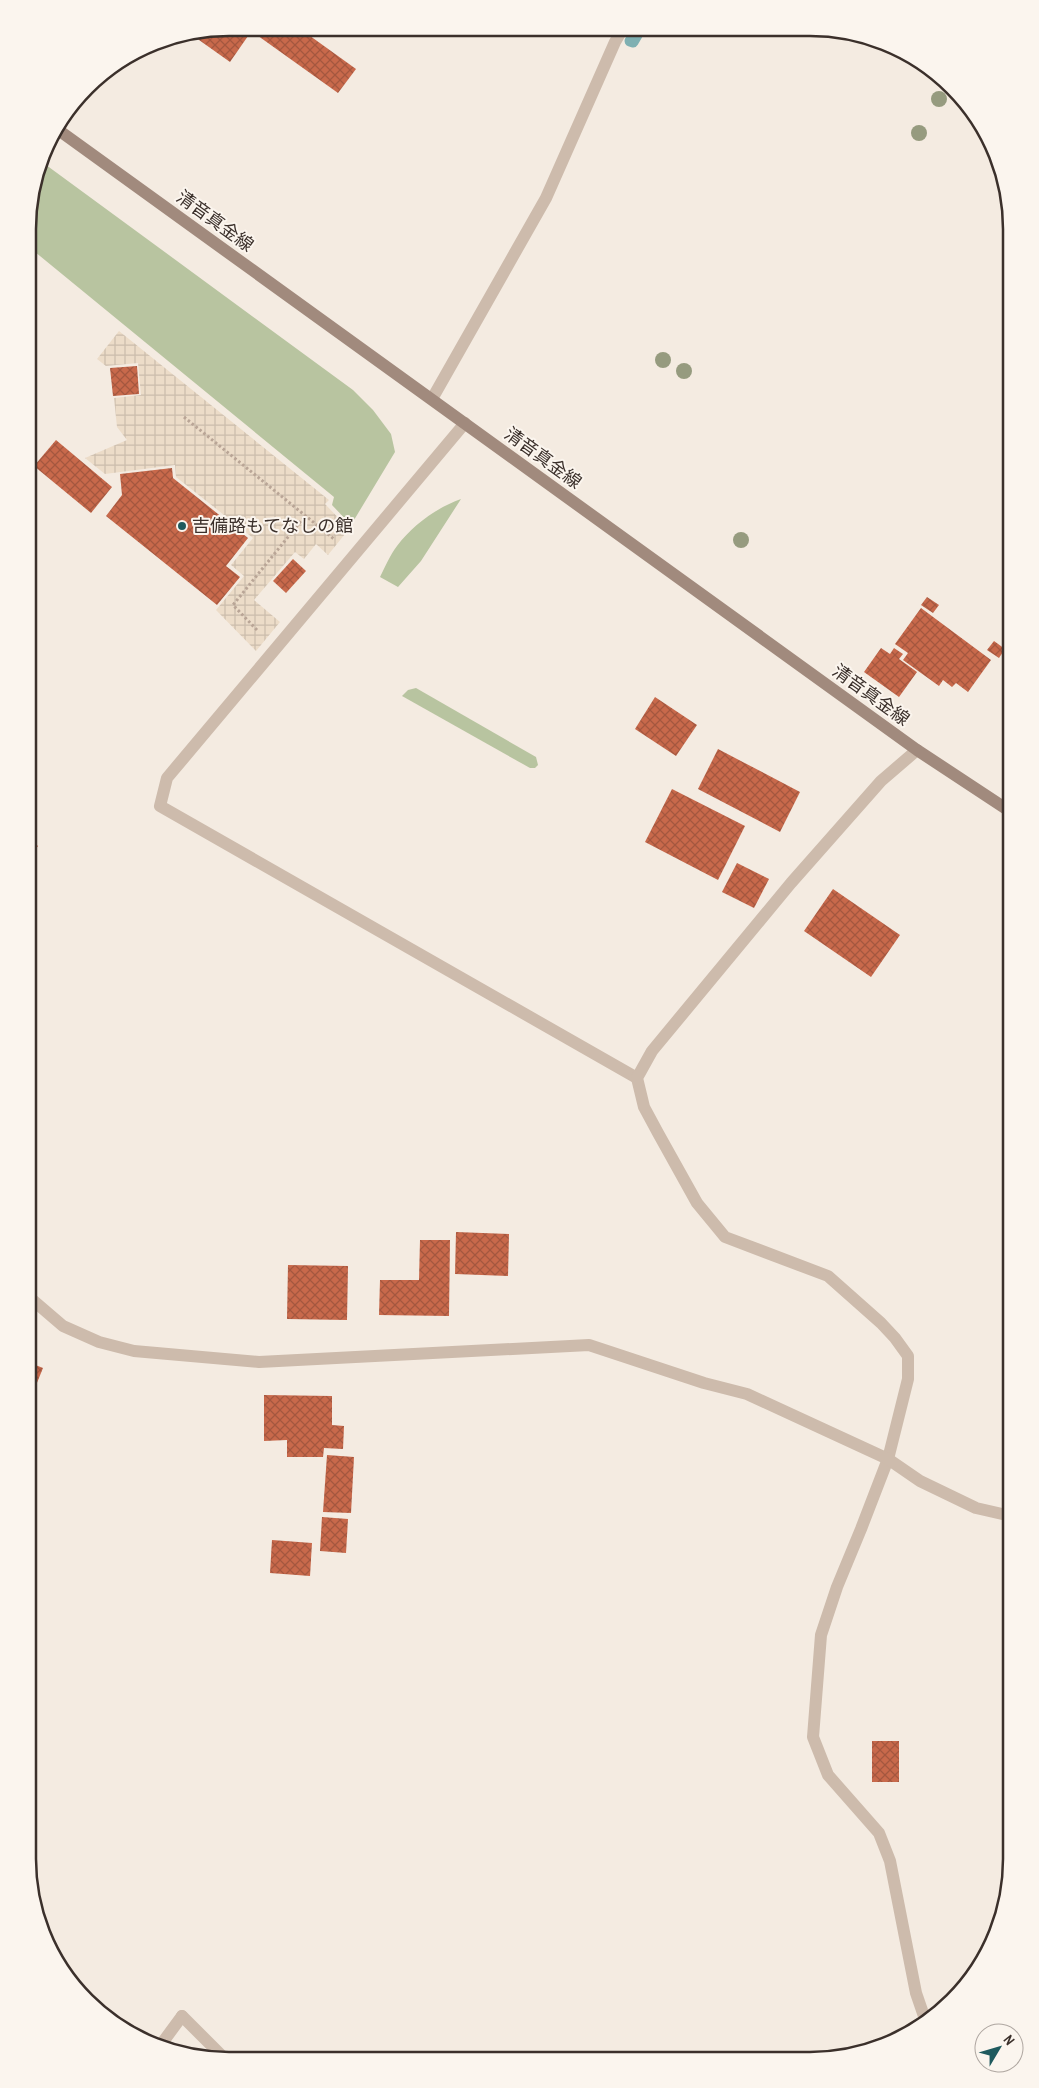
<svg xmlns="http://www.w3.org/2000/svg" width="1039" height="2088" viewBox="0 0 1039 2088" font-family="'Archivo Narrow','Noto Sans JP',sans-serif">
<defs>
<pattern id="plaza-grid" width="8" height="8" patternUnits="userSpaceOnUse" patternTransform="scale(1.25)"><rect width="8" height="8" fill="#ecdcc8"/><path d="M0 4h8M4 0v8" fill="none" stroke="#cbbdac"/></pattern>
<pattern id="building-cross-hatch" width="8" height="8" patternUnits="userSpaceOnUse" patternTransform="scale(1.25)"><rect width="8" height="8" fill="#c8694b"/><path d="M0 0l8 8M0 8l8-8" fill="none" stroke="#a4573f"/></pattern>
</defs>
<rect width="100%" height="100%" fill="#f4ebe1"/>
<g fill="#b8c4a0">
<path d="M42,162l311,228 20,20 18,24 4,18 -44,73 -19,-20 2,-8 -305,-250v-44z"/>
<path d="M461,499l-40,62 -23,26 -18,-10c5,-10 10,-22 17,-31 16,-21 39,-38 64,-47z"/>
<path d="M416,688l120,69 2,8 -3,3h-5l-128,-72 6,-6z"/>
</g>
<path fill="url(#plaza-grid)" d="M119,331l210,169 -4,4 24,25 -21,26 -12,-11 -12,15 -9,-7 -41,48 26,22 -24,29 -40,-41 28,-34 -13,-11 22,-27 -77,-61 -1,-12 -70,9 -20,-16 42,-18 -10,-13 -3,-29 27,-3 -3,-32 -32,3 -9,-7z"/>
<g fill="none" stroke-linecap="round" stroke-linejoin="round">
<path stroke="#7fb0b2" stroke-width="11" d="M630,41l3,1 7,-12"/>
</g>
<g fill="url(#building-cross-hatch)">
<path d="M230,28h6l12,8 -18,26 -38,-27z"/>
<path d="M247,28h52l57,41 -18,24z"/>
<path d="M137,366l2,28 -26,2 -3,-28z"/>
<path d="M56,440l56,47 -21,26 -57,-47z"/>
<path d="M172,468l1,10 75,60 -22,28 14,11 -23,28 -111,-89 16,-21 -2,-21z"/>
<path d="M293,559l13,12 -20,22 -13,-12z"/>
<path d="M927,597l12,8 -6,8 -12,-8z"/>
<path d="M921,608l70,52 -23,32 -12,-9 -4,4 -9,-7 -4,6 -36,-26 5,-7 -13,-9z"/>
<path d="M994,641l11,8 -6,9 -12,-8z"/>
<path d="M881,648l9,6 4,-6 9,6 -4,5 18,13 -18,25 -35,-25z"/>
<path d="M655,697l42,28 -21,31 -41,-27z"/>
<path d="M718,749l82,43 -20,40 -82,-43z"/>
<path d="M672,789l73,37 -27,54 -73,-38z"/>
<path d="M29,839l9,7 -9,12z"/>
<path d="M737,863l32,16 -15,29 -32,-16z"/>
<path d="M833,889l67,46 -29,42 -67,-46z"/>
<path d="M456,1232l53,2 -1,42 -53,-2z"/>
<path d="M420,1240h30l-1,76 -70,-1 1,-35h39z"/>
<path d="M288,1265l60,1 -1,54 -60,-1z"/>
<path d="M28,1362l15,6 -15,37z"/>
<path d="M264,1395l68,1v29l12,1 -1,23 -19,-1 -1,9h-36v-17l-23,1z"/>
<path d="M327,1455l27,2 -3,56 -28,-1z"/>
<path d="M322,1517l26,2 -2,34 -26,-2z"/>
<path d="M272,1540l40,3 -2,33 -40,-3z"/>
<rect x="872" y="1741" width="27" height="41"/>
</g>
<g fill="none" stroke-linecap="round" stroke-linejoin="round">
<g stroke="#b9a596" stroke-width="3" stroke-dasharray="2.5 2.5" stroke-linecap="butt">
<path d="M184,417l150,122"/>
<path d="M257,630l-24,-25 72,-89"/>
</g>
<path stroke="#cdbbac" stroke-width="12" d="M160,2046l22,-30"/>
<g stroke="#cdbbac" stroke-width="12">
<path d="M432,399l114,-201 69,-156 7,-12"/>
<path d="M465,423l-298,355 -7,28 477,272"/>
<path d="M917,750l-36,31 -90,102 -139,168 -15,27 7,29 14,26 39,70 28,34 103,39 53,47 14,15 13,18v23l-20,80 -27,70 -24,58 -16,48 -8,102 15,38 51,58 11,28 26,132 10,29"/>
<path d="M28,1296l35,30 36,16 35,9 125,11 330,-17 115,38 43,11 141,65 32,22 56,27 35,8"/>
<path d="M182,2016l43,43"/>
</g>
<path stroke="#a18a7d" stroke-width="12" d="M57,129l860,621 94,62"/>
</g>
<g fill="#969b7f">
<circle cx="939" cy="99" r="8"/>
<circle cx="919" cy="133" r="8"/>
<circle cx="663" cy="360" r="8"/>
<circle cx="684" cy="371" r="8"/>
<circle cx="741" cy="540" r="8"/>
</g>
<circle fill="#1f5a5e" stroke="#fbf5ee" stroke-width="2" cx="182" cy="526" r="5"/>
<g text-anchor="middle" stroke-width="4" stroke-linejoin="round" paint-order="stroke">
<g font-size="18" fill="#3b302b" stroke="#fbf5ee">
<text transform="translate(215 221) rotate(36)" y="6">清音真金線</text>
<text transform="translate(543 458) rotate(36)" y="6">清音真金線</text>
<text transform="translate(871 695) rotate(36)" y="6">清音真金線</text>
</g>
<g font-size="18" fill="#3b302b" stroke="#fbf5ee" text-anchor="start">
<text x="192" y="532">吉備路もてなしの館</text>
</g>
</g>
<path d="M0 0H1039V2088H0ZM229 36H810A193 193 0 0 1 1003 229V1859A193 193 0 0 1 810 2052H229A193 193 0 0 1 36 1859V229A193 193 0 0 1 229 36Z" fill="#fbf5ee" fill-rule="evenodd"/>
<path fill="none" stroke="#3b302b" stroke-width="2.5" d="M229 36H810A193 193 0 0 1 1003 229V1859A193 193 0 0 1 810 2052H229A193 193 0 0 1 36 1859V229A193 193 0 0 1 229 36Z"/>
<g transform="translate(999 2048) rotate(52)"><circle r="24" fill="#fbf5ee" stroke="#aea6a0"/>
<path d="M0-4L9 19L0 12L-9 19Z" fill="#1f5a5e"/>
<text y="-8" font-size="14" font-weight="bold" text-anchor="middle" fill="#3b302b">N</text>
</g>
</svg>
